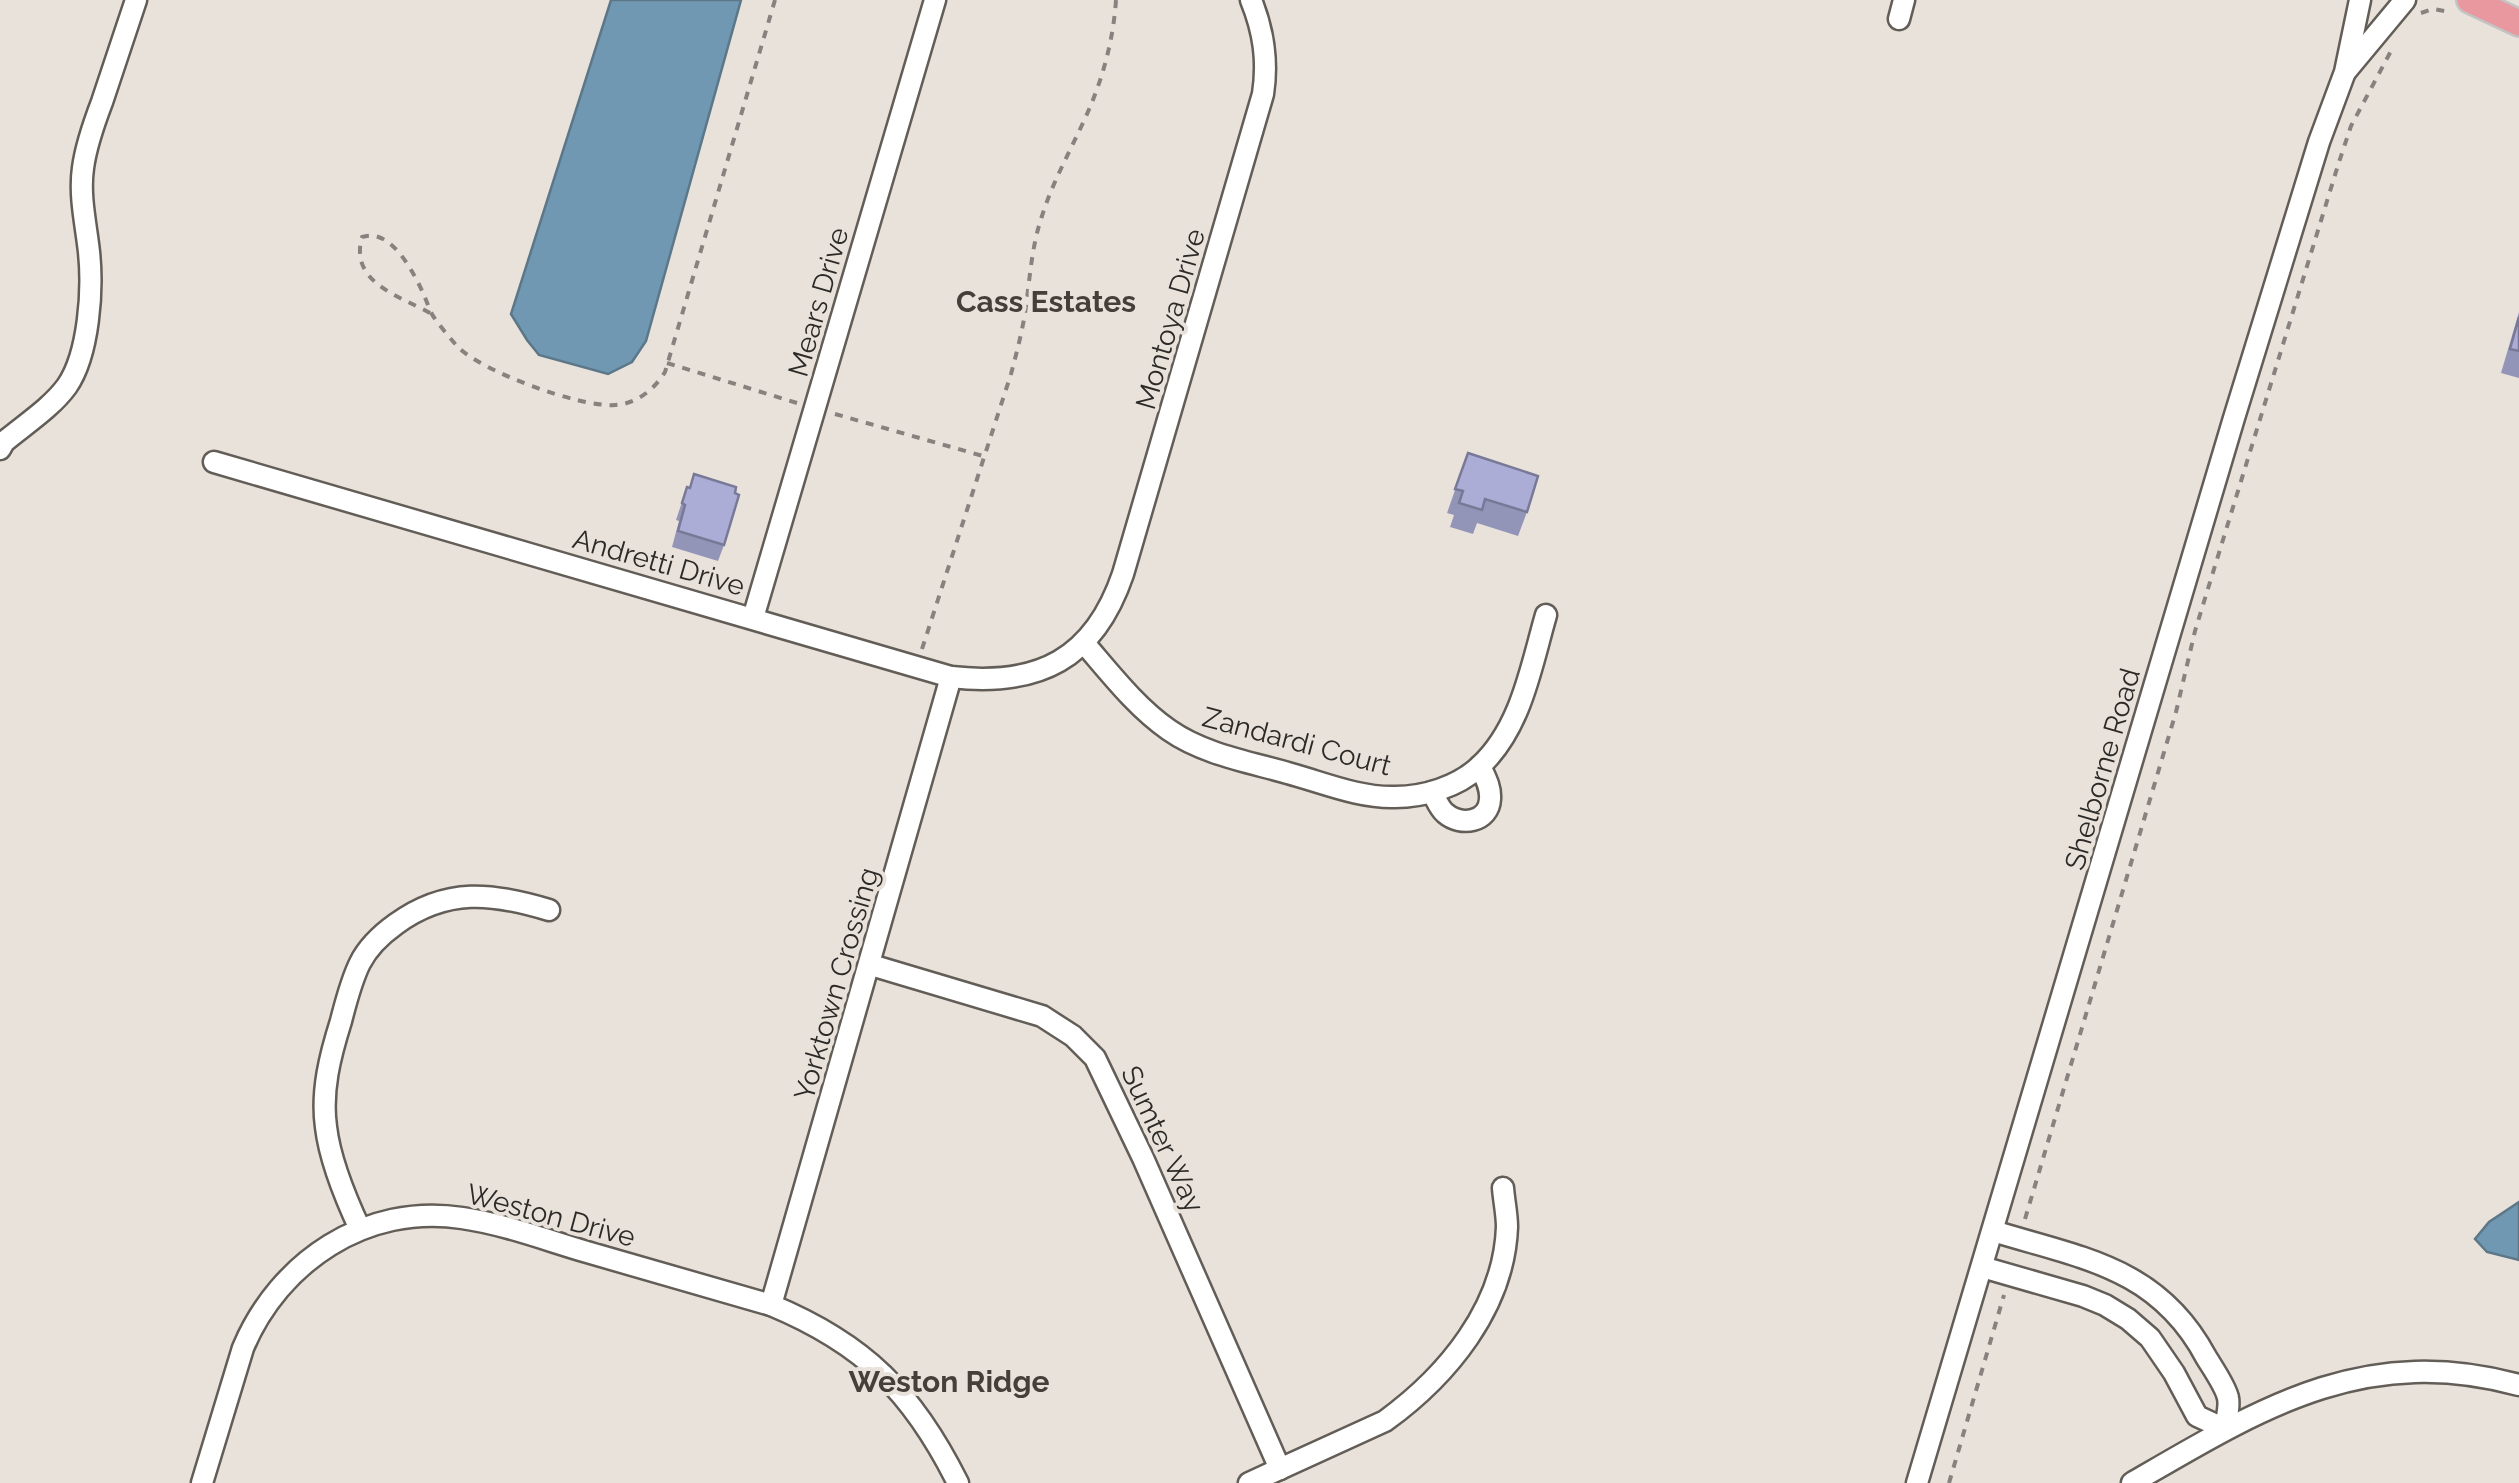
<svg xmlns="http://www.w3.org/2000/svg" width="2519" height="1483" viewBox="0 0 2519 1483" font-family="Raleway,sans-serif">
<rect width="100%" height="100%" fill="#e9e2db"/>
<g fill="#7098b2" stroke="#5c7788" stroke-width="2.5">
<path d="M611,0h130l-95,341 -14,21 -24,12 -69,-19 -12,-15 -16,-26z"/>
<path d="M2519,1202v58l-32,-8 -12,-13 14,-17z"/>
</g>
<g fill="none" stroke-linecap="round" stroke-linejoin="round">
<defs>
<g id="minor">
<path d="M1899,19l5,-19"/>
<path d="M2346,71l59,-71"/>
<path d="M0,449l4,-7c20,-17 47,-34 63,-56 22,-32 26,-96 22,-134 -3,-28 -10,-56 -6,-84 3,-23 11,-45 19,-66 11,-34 23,-68 34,-102"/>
<path d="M214,462l737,215c88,10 143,-18 172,-103l140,-480c5,-33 1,-62 -12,-94"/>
<path d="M753,618l182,-618"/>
<path d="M1084,643c26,30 52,64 85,87 37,26 87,33 129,46 31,9 64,22 97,21 29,0 62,-10 84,-30 42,-38 52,-100 67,-152"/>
<path d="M1432,792c4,7 7,16 13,21 16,14 44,9 45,-14 1,-12 -5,-22 -10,-33"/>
<path d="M871,965l171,51 31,20 22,22 48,100 137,311"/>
<path d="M360,1229c-15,-32 -30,-68 -34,-102 -5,-36 4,-71 15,-106 5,-19 10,-40 19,-58 8,-16 22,-29 36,-39 51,-37 97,-31 153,-14"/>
<path d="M1993,1231c88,27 165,36 213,126 6,10 20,30 22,41 2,9 -2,22 -3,31"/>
<path d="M1982,1267l101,29 22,9 23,14 22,19 24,35 23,43 28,13"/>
<path d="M771,1305l180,-628"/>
<path d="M202,1483l41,-135c36,-86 123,-145 219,-130 42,6 84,22 125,34 62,18 123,36 184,53 94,39 142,88 187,178"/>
<path d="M1249,1483l136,-62c62,-45 119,-113 122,-194 0,-13 -3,-26 -4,-39"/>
<path d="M1917,1483l317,-1065 85,-276 26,-70 15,-72"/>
<path d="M2132,1483c129,-75 232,-140 387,-98"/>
</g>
<path id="major" d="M2470,0l49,23"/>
</defs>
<use href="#minor" stroke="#635d57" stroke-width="25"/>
<use href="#major" stroke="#c4c3c3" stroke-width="30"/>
<g stroke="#87827e" stroke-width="4" stroke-dasharray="8 8" stroke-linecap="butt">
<path d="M2421,13l12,-4 17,3"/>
<path d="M430,313c-30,-17 -81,-30 -68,-76 29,-10 52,36 62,58 3,7 5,14 9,21 7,10 16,21 24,30 23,25 124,62 158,59 21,-1 39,-15 50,-33l110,-372"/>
<path d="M667,363l130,40"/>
<path d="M835,414l148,42"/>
<path d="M922,649l89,-275c6,-23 12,-45 15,-68 4,-30 6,-61 16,-90 10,-32 26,-61 40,-91 19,-40 31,-81 34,-125"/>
<path d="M2025,1219l151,-507 19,-81 144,-469 12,-36 40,-75"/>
<path d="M1949,1483l55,-188"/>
</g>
<use href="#minor" stroke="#fff" stroke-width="20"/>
<use href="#major" stroke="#ea98a0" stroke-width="25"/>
</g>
<g fill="#9395b8">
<path d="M2519,312v66l-18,-5z"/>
<path d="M1468,453l59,59 -9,24 -41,-13 -4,11 -23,-7 4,-12 -7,-2z"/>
<path d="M687,487l37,58 -6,16 -46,-14 7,-26 -3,-1z"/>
</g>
<g fill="#abadd6" stroke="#787996" stroke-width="2.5">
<path d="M2519,317v34l-9,-2z"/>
<path d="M1468,453l70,23 -11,36 -42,-13 -3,11 -23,-7 4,-12 -8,-2z"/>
<path d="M694,474l42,13 -1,6 4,2 -15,50 -46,-14 7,-26 -3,-2 5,-16 3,1z"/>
</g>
<g text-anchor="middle" stroke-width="8" stroke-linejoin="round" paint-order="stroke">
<g font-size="28" fill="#2c2a27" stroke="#e9e2db">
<text transform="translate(818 302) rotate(-74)" y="10">Mears Drive</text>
<text transform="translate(1170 319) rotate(-74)" y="10">Montoya Drive</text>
<text transform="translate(659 562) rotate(16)" y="10">Andretti Drive</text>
<text transform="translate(1297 741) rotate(15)" y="10">Zandardi Court</text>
<text transform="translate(2102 769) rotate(-74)" y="10">Shelborne Road</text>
<text transform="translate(836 984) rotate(-74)" y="10">Yorktown Crossing</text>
<text transform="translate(1163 1139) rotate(65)" y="10">Sumter Way</text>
<text transform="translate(551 1215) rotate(15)" y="10">Weston Drive</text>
</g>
<g font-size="30" font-weight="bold" fill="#443f39" stroke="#e9e2db">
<text x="1046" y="312">Cass Estates</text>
<text x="949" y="1392">Weston Ridge</text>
</g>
</g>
</svg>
